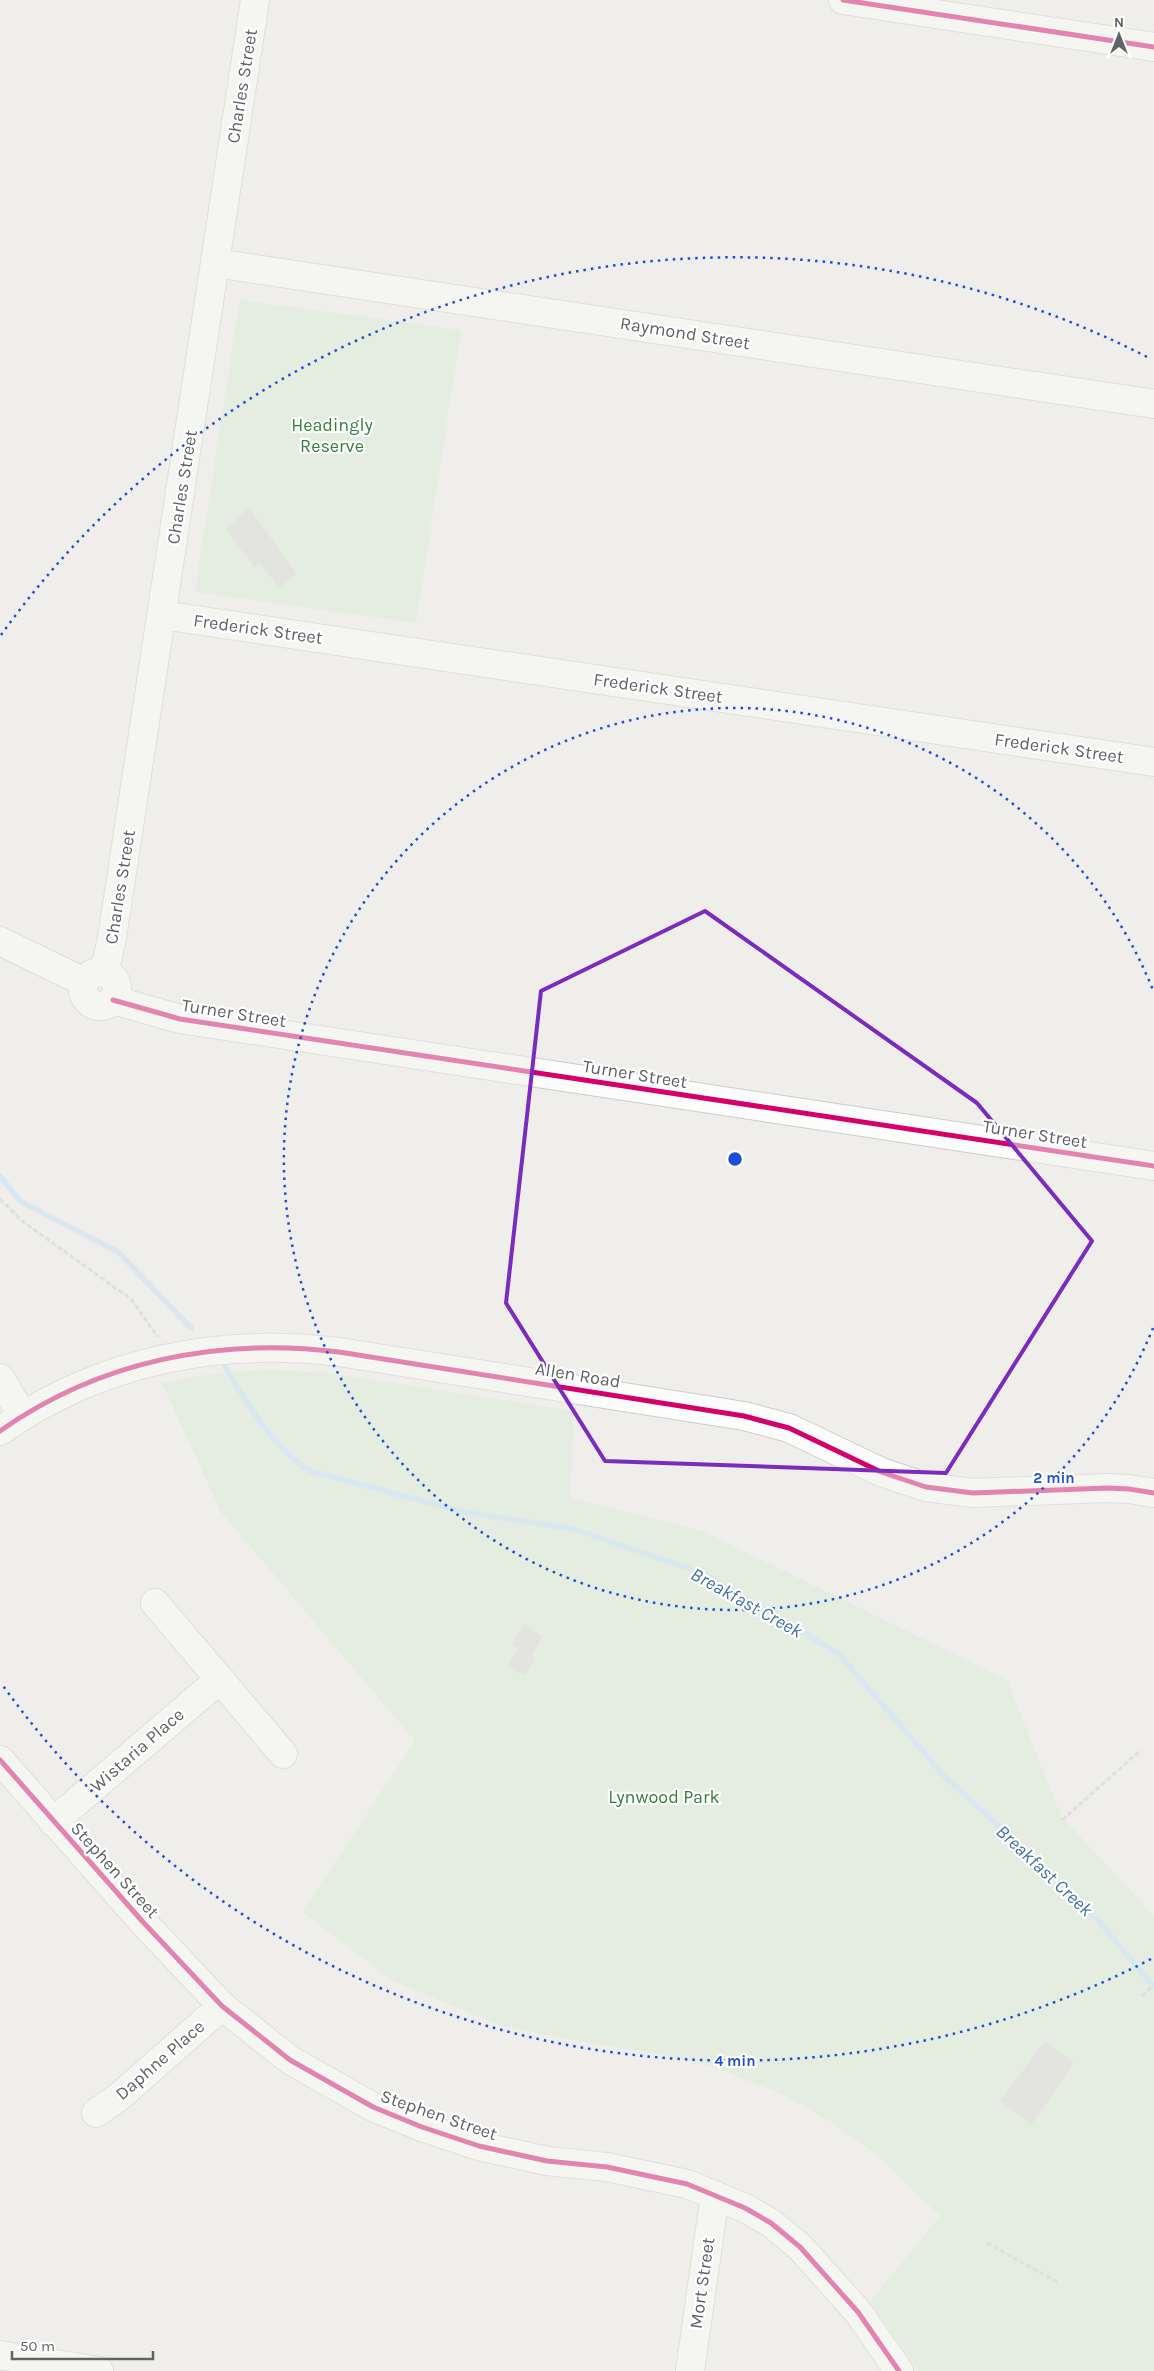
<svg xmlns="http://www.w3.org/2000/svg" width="1154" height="2371" viewBox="0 0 1154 2371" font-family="Karla,sans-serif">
<rect width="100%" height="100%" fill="#efeeea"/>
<g fill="#d8ebd6">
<path d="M240,300l221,30 -45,293 -221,-31z"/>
<path d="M269,1370l59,3 246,38 -4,87 135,34 302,148 54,136 93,100v455h-235l-49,-69 70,-86 -68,-65 -42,-30 -46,-26 -70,-28 -48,-12 -90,-14 -77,-16 -106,-44 -91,-69 113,-171 -194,-229 -59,-129 54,-10z"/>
</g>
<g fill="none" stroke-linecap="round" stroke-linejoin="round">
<g stroke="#bfe0f9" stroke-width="5.5">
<path d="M0,1176l20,25 98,51 73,76"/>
<path d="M225,1367c21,34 50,85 86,104l152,41 111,17 128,44 136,80 106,123 142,130 68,81"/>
</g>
</g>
<g fill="#d6d5d3" stroke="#deddd9">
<path d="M249,508l48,66 -18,14 -19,-25 -6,4 -28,-38 11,-7 -2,-3z"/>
<path d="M524,1624l19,13 -12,19 5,2 -12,18 -16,-10 10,-17 -6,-5z"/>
<path d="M1045,2041l29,22 -43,62 -31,-24z"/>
</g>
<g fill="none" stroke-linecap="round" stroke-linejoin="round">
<defs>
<g id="minor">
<path d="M843,0l311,47"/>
<path d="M215,263l939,141"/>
<path d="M162,615l992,147"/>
<path d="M0,941l84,41"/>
<circle cx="100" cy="989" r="17"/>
<path d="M104,973l8,-35 143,-938"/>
<path d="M113,1000l67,19 974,147"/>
<path d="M0,1378l22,37"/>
<path d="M0,1431c99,-70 219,-94 339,-79l405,64 45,12 92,44 45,15 47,6 134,-5 22,1 25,4"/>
<path d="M155,1603l128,151"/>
<path d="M0,1760l143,162 79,84 68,54 83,47 49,20 57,19 68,15 60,6 80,17 58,24 26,15 29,24 58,65 41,59"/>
<path d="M53,1822l167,-143"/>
<path d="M96,2113l24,-17 102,-90"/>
<path d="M0,2355l99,16"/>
<path d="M690,2371l25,-176"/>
</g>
</defs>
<use href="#minor" stroke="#cbcccc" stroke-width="30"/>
<g stroke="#cacfcc" stroke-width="3" stroke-dasharray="5 2.5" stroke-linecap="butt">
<path d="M0,1199l22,22 109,78 27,38"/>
<path d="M1062,1820l79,-70"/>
<path d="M1142,1996l12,-11"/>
<path d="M987,2243l72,40"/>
</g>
<use href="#minor" stroke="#fdfcfc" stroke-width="28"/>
<defs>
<g id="cycleway">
<path d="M843,0l311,47"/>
<path d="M113,1000l67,19 974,147"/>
<path d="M0,1431c99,-70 219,-94 339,-79l405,64 45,12 92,44 45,15 47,6 134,-5 22,1 25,4"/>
<path d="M0,1760l143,162 79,84 68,54 83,47 49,20 57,19 68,15 60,6 80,17 58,24 26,15 29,24 58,65 41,59"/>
</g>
</defs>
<use href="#cycleway" stroke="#fff" stroke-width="8"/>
<use href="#cycleway" stroke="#d6006c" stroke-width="5"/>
</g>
<path d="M0 0H1154V2371H0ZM705,911l272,192 115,138 -146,232 -341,-12 -99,-158 35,-312z" fill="#efeeea" fill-opacity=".55" fill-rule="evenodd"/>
<path fill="none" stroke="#7b2cbf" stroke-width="4" stroke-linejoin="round" d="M705,911l272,192 115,138 -146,232 -341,-12 -99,-158 35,-312z"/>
<g fill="none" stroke="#1d4ed8" stroke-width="2.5" stroke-dasharray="2.5 5">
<path d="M1153 1328A451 451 0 1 1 1153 990"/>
<path d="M1151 1959A902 902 0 0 1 1 1683M1 635A902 902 0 0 1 1151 359"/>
</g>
<g text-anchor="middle" stroke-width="4.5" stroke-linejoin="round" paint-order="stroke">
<g font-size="18" fill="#5f6368" stroke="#fff">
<text transform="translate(242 86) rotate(-81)" y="6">Charles Street</text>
<text transform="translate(685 333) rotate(9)" y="6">Raymond Street</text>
<text transform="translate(182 487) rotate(-81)" y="6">Charles Street</text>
<text transform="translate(258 629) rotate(8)" y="6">Frederick Street</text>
<text transform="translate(658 688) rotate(8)" y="6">Frederick Street</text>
<text transform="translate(1059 748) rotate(8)" y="6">Frederick Street</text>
<text transform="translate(120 887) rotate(-81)" y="6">Charles Street</text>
<text transform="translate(234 1013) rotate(9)" y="6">Turner Street</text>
<text transform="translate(635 1074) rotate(9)" y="6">Turner Street</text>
<text transform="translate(1035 1134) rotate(9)" y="6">Turner Street</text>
<text transform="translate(578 1375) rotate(9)" y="6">Allen Road</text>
<text transform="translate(137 1750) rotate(-41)" y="6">Wistaria Place</text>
<text transform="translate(115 1870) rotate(48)" y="6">Stephen Street</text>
<text transform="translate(160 2060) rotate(-41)" y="6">Daphne Place</text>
<text transform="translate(439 2115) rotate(19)" y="6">Stephen Street</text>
<text transform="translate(702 2283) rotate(-82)" y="6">Mort Street</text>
</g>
<g font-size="18" fill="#348238" stroke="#fff">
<text x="332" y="431">Headingly<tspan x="332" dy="21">Reserve</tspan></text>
<text x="664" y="1803">Lynwood Park</text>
</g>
<g font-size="19" font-style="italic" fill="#4174aa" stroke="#fff">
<text transform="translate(747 1602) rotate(29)" y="7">Breakfast Creek</text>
<text transform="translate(1045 1870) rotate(43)" y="7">Breakfast Creek</text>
</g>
</g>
<circle cx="735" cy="1159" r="8" fill="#1d4ed8" stroke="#fff" stroke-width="2.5"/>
<g font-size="15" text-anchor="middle" font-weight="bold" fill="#1d4ed8" stroke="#fff" stroke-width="4.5" stroke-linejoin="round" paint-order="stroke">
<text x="1054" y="1483">2 min</text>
<text x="735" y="2066">4 min</text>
</g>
<g transform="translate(1119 35)" stroke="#ffffff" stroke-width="4" paint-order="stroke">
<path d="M0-4L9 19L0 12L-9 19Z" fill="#5f6368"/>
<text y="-8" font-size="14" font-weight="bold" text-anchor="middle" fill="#5f6368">N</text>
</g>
<path d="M12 2351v8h141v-8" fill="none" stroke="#5f6368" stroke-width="2.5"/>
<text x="20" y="2351" font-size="15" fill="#5f6368" stroke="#ffffff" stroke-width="4" paint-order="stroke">50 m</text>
</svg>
